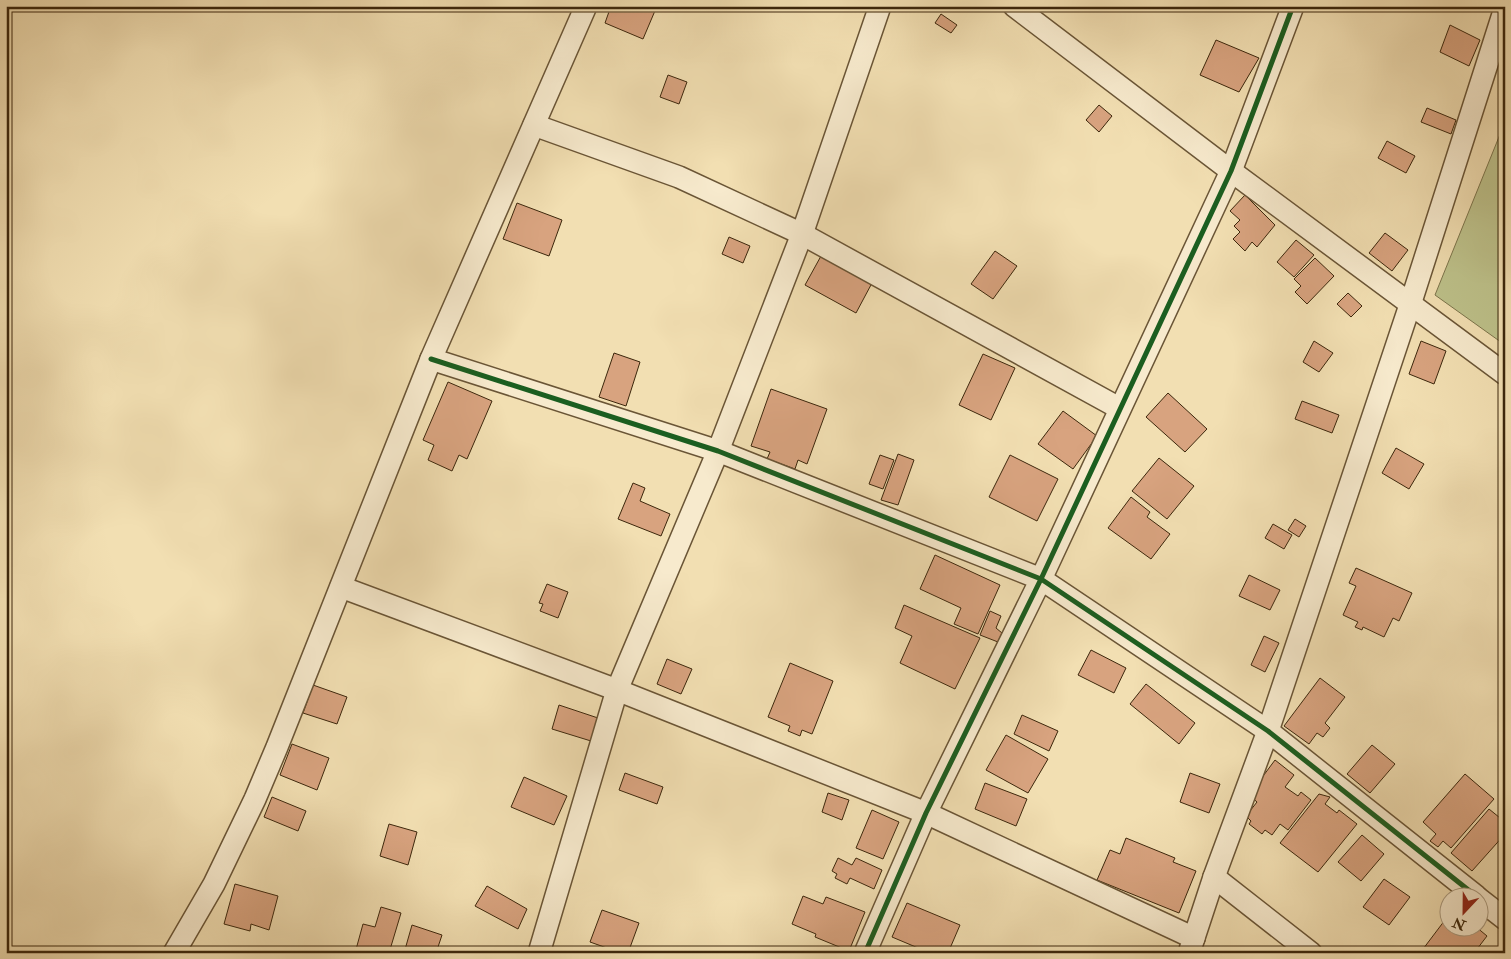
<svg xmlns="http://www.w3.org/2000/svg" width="1511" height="959" viewBox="0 0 1511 959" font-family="'IM FELL Double Pica',serif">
<rect width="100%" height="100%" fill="#f2dfb2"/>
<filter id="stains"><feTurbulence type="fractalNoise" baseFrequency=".004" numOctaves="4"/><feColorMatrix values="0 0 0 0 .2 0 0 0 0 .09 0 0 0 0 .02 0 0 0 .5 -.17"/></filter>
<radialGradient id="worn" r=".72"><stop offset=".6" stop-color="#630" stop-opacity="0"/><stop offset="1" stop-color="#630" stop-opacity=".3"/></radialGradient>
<path fill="#bdc18a" stroke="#7c744b" d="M1505,122v223l-70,-50z"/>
<g fill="#d8a37f" stroke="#3c270c">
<path d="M611,6h46l-14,33 -38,-16z"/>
<path d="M941,14l16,11 -6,8 -16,-10z"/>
<path d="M1450,25l30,15 -11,26 -29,-14z"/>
<path d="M1216,40l43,18 -20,34 -39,-17z"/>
<path d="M668,75l19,7 -8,22 -19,-7z"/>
<path d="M1099,105l13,11 -13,16 -13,-12z"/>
<path d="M1427,108l29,12 -5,14 -30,-12z"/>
<path d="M1387,141l28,15 -9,17 -28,-15z"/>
<path d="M1245,195l30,30 -18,22 -5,-5 -7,9 -12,-12 7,-7 -6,-6 6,-6 -10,-9z"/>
<path d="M517,203l45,17 -13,36 -46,-17z"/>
<path d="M1385,233l23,17 -16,21 -23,-18z"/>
<path d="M729,237l21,9 -7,17 -21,-9z"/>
<path d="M1296,240l18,15 -20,22 -17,-15z"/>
<path d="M995,251l22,15 -24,33 -22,-15z"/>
<path d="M821,256l51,27 -16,30 -51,-28z"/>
<path d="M1315,258l19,18 -27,28 -12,-12 6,-6 -7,-7z"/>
<path d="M1348,293l14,13 -11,11 -14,-13z"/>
<path d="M1314,341l19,12 -14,19 -16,-10z"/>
<path d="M1421,341l25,10 -12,33 -25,-10z"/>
<path d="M614,353l26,9 -14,44 -27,-9z"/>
<path d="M983,354l32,14 -24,52 -32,-15z"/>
<path d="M448,382l44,19 -25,58 -8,-4 -7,16 -24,-11 6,-15 -11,-5z"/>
<path d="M771,389l56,20 -20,55 -9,-4 -3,9 -28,-10 3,-7 -19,-6z"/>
<path d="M1168,393l39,36 -22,23 -39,-35z"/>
<path d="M1302,401l37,14 -7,18 -37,-14z"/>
<path d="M1063,411l34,25 -24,33 -35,-25z"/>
<path d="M1396,448l28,16 -15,25 -27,-16z"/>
<path d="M898,454l16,6 -16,45 -17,-5z"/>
<path d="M880,455l14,5 -11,29 -14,-5z"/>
<path d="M1010,455l48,24 -21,42 -48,-24z"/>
<path d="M1159,458l35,28 -27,33 -35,-28z"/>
<path d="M633,483l12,5 -5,13 30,13 -9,22 -43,-17z"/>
<path d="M1131,497l19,15 -3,5 23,17 -19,25 -43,-31z"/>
<path d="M1295,519l11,7 -7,11 -11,-7z"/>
<path d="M1273,524l19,11 -8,14 -19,-11z"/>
<path d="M935,555l65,30 -22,49 -24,-10 7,-16 -41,-19z"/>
<path d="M1356,568l56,25 -13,28 -6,-3 -9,19 -21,-10 -1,3 -7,-3 3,-5 -15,-7 13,-29 -7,-3z"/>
<path d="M1249,575l31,15 -10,20 -31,-14z"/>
<path d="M547,584l21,8 -10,26 -18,-7 3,-7 -4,-1z"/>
<path d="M904,605l76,33 -25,51 -55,-26 12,-27 -17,-8z"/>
<path d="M990,611l11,5 -5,12 6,5 -4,9 -18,-7z"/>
<path d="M1264,636l15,7 -14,29 -14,-7z"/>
<path d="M1091,650l35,18 -12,25 -36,-18z"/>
<path d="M667,659l25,10 -11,25 -24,-10z"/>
<path d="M790,663l43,18 -21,53 -10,-4 -2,6 -12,-5 2,-5 -22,-9z"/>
<path d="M1320,678l25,19 -20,26 5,5 -7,9 -6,-4 -8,11 -25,-18z"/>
<path d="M1146,684l49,39 -16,21 -49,-40z"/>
<path d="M313,685l34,12 -10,27 -34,-11z"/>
<path d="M559,705l39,13 -7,23 -39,-12z"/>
<path d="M1022,715l36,16 -9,20 -35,-17z"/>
<path d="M1006,735l42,24 -20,34 -42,-23z"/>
<path d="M292,744l37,14 -12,32 -37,-15z"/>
<path d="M1372,745l23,19 -25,29 -23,-19z"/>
<path d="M1275,760l19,15 -9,12 13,9 3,-4 10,8 -23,30 -8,-6 -8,11 -7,-5 -3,4 -13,-10 2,-3 -5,-5 11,-14 -8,-7z"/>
<path d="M625,773l38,14 -6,17 -38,-14z"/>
<path d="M1190,773l30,11 -11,29 -29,-11z"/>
<path d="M1465,774l29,25 -43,49 -8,-7 -5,6 -8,-6 6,-7 -13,-12z"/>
<path d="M524,777l43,19 -13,29 -43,-18z"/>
<path d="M985,783l42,16 -11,27 -41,-17z"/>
<path d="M828,793l21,7 -7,20 -20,-8z"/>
<path d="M1319,794l11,3 -5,7 12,9 2,-3 18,14 -39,48 -38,-29z"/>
<path d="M272,797l34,14 -8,20 -34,-14z"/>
<path d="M1489,809l16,13v12l-33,37 -21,-18z"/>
<path d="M872,810l27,12 -16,37 -27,-11z"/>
<path d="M389,824l28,8 -9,33 -28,-9z"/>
<path d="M1362,835l22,19 -23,27 -23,-19z"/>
<path d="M1126,838l49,20 -2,4 23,9 -17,42 -82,-33 13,-30 10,4z"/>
<path d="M838,858l14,7 4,-7 26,12 -8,19 -24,-11 -3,6 -12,-6 2,-4 -5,-3z"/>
<path d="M1384,879l26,18 -21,28 -26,-18z"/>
<path d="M235,884l43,12 -9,34 -18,-6 -1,7 -26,-7z"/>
<path d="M487,886l40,23 -9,20 -43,-23z"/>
<path d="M803,896l20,8 3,-7 39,15 -16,39 -34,-14 1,-3 -24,-10z"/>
<path d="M907,903l53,22 -12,28h-18l-38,-16z"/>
<path d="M381,907l20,6 -12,40h-34l8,-29 12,3z"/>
<path d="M602,910l37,13 -11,30h-7l-31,-11z"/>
<path d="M1448,916v10h27l12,10 -13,17h-54z"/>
<path d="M412,925l30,10 -6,18h-32z"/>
</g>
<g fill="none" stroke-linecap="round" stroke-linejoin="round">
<defs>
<g id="minor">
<path d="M1014,6l217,165 274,203"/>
<path d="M534,125l145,52 123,57 317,174"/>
<path d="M431,359l287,92 323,128 227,152 208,165"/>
<path d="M341,587l276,103 309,123 268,125"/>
<path d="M1214,877l97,76"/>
<path d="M1478,898l27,21"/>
<path d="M174,953l40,-69 41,-85 22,-52 154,-388 155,-353"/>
<path d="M539,953l78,-263 101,-239 84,-217 78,-228"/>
<path d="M865,953l61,-140 115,-234 190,-408 62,-165"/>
<path d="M1189,953l25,-76 54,-146 142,-426 95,-297"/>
</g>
</defs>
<use href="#minor" stroke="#6a5536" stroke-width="24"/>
<use href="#minor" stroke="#f7eacd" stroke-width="21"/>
<defs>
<g id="cycleway">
<path d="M431,359l287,92 323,128 227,152 208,165"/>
<path d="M865,953l61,-140 115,-234 190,-408 62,-165"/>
</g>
</defs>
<use href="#cycleway" stroke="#f7eacd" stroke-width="8"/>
<use href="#cycleway" stroke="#1b5e20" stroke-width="5"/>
</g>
<rect width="1511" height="959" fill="none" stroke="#f2dfb2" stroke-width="25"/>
<rect x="8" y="8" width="1496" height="944" fill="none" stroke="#3c270c" stroke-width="2.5"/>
<rect x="12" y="12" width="1486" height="934" fill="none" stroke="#3c270c"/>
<g transform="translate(1464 912) rotate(202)"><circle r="24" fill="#f7eacd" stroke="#ac9c80"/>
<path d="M0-4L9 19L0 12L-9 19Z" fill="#8f2418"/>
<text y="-8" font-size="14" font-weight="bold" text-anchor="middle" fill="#3c270c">N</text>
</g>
<rect width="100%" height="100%" filter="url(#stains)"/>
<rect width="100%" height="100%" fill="url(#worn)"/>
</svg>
